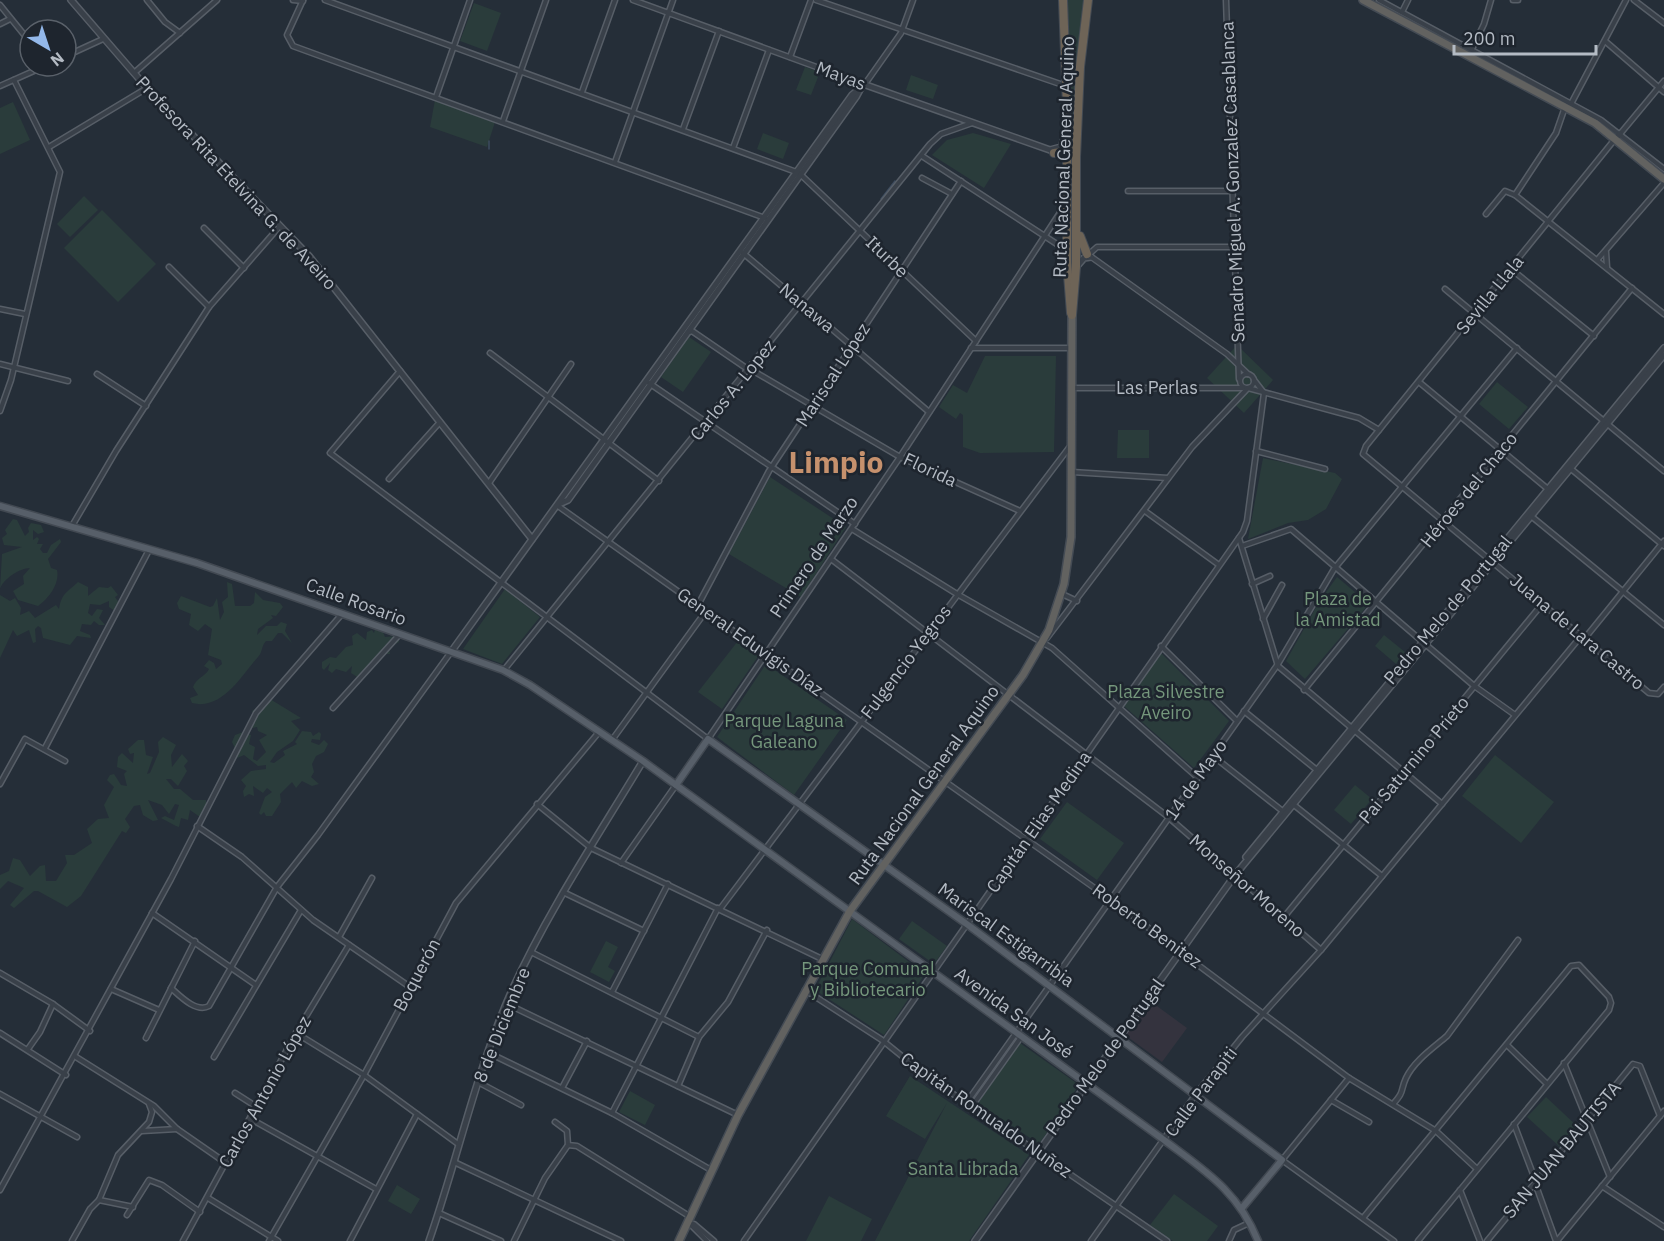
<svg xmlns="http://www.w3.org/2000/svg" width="1664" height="1241" viewBox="0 0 1664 1241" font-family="'IBM Plex Sans',sans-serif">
<rect width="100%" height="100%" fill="#252e38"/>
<path fill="#34333e" d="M1150,1001l37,27 -25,34 -37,-27z"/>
<g fill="#2a3c3b">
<path d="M1067,0h17l-13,138 -1,-2z"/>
<path d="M474,3l27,10 -14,38 -27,-10z"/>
<path d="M805,67l15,5 -9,23 -15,-5z"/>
<path d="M911,75l27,10 -5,14 -27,-9z"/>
<path d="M435,100l60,22 -8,25 -57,-20z"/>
<path d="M13,102l17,38 -30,14v-46z"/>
<path d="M763,133l26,10 -6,16 -26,-10z"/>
<path d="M973,133l38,11 -27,44 -52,-33 15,-15z"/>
<path d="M84,196l14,14 -28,27 -13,-13z"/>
<path d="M102,210l54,54 -38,38 -54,-54z"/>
<path d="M689,337l22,15 -28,40 -22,-15z"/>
<path d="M1237,345l36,35 -29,33 -37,-35z"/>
<path d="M985,356h71l-2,96 -74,1 -17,-6v-32l-3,-2 -4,6 -17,-12 14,-22 14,8z"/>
<path d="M1497,382l31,25 -19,22 -30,-25z"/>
<path d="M1118,430h31v28h-32z"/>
<path d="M1263,458l72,15 7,6 -16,30 -18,11 -20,3 -40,16z"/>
<path d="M770,477l76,50 -45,70 -72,-43z"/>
<path d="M13,519l4,1 8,16 4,-4 -1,-4 3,-5 10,2 3,7 -6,2 -5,-4v10l4,-3 2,2 -2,5h6l-3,5 3,4h4l4,-8 9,-6 1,3 -13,17 3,9 6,2c3,14 -9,29 -19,36l-20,-6 -5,-9 11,-7 -1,-8 7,-8c-10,0 -27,11 -30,21l2,-35 20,-7 -18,-2 -2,-7 5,-4 -2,-4z"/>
<path d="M1337,577l32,27 -64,75 -19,-18 33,-59z"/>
<path d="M78,582l10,5v9l11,-9 9,1 3,-2 7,9 -3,2 4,6 -4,8 -6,-4v-6l-9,4 -10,-1 -2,9 4,3 5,-7 6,1 -4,8 6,7h-6l-5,-4 -3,4 -9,-1 -2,7 10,4 1,3 -14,-2 -7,9 -27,-7 -2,-10 -3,-2 -3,3 1,13 -3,1 -4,-13 -12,6 -4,-6 -13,28v-63l10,6 5,-3 6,10 -1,7 9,-4 6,7 21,-13 3,4c3,-17 9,-17 19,-27z"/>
<path d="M227,582l5,2 3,22h15l4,-3 1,-11 8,8 17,3 3,4 -7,9 -5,-1 2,3 -15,11 -1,6 9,-9h11l4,-4 6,2 -2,7 7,12 -10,-10h-4l-6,8h-6c-5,5 -3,11 -8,16 -16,18 -36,54 -66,46l-2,-5 8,-3 -5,-8c3,-9 13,-11 16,-18l-5,-3 5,-6 5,3 2,6 6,-5 -1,-4 -13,-5 4,-26 -7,-5 -7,7 -9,-6 2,-11 -12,-5 -2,-6 4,-7 29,11 3,-1 4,-8 3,22 4,-8 -2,-10 6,-5z"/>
<path d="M505,589l35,28 -38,47 -39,-15z"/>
<path d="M375,629l8,3 2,5 13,-1 1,6 -10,6 1,6h-9v6l-19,20 -11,-7 1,-7 -6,6 -10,-3 -4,4 -4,-3 2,-7 -6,7 -2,-2v-6l8,-5 6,1 10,-11 7,-2 -1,-9 5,-3 9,7 1,-8 5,-2 2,3z"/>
<path d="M1384,635l21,17 -9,12 -21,-18z"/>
<path d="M738,641l21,14 -37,54 -24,-17z"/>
<path d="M1161,653l68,68 -35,47 -70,-62z"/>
<path d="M766,664l81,56 -53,75 -77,-58z"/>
<path d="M270,699l31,19 -10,3 9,9 -7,11 -16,11 -7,10 4,1 11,-8 -2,-4 14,-7 -2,-2 7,-11 9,1 2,4 6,-4 2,2 -1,6 -8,-1 -1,3 8,3 5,-5 4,4 -4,8 -8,4 -4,8 2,8 -3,5 8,7 -7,2 -10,-5 -6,7 -4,-6 -12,12 1,8 -9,14h-6l-2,-4 -3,3 -2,-2 6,-16 7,-5 -5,-4 -4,5 -10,-7 1,10 -5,-2 -5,3 -1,-6 3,-5 -5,-6 10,-9 15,-2v-4l-8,1 -14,-11 -9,4 -1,-1 3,-6 -5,-10 3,-7 8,-3 8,3 -2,9 6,3 -2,12 4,2 9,-9 -7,-12 8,-5 -9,-4 -1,-4 -5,1 4,-8 -4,-9z"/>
<path d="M163,737l13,8 -5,10 1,12 10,-13 6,7 -4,5 3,5 -9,15 -7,-7h-5l8,10h6l13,11h13v5l-6,12 -10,-7 -2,10 -7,-2 -2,9 -3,-1 -15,-8 4,-2 9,4 5,-15 -4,-1 -6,10 -7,-9 -14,-5 10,20 -5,1 -10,-6 -3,-10 -6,1 -9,13 5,8 -4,6 -4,-2 -41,65 -14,11 -29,-16h-4l-20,17 -4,-3 14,-17 -16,-7 -8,8v-14l9,-4 4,-13 7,2 10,16 10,-10 5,-1 1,16h10l11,-18 -2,-8h9l18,-12 -5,-14 11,-10 11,-1 -5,-13 10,-18 -7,-7 3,-5 4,-1 7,11 6,1 -3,-12 3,-3 -10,-4 1,-10 4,-4 11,10 1,-10 -4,1 -2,-5 10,-9h6l2,15 7,2 -6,17 3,-1 9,-21 -1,-10z"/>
<path d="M1495,755l59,47 -33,41 -59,-47z"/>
<path d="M1355,785l17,14 -21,25 -17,-14z"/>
<path d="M1067,802l57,41 -27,37 -57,-41z"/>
<path d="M852,919l73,55 -41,61 -69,-45z"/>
<path d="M912,921l35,25 -13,18 -35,-25z"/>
<path d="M606,941l12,6 -10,20 7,4 -6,11 -19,-10z"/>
<path d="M1020,1043l59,42 -40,59 -61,-41z"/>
<path d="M910,1076l119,79 -60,86h-94l72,-138 -22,36 -39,-23z"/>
<path d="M630,1091l25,14 -10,20 -26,-13z"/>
<path d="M1546,1097l32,30 -18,20 -33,-30z"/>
<path d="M397,1185l23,14 -9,15 -23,-13z"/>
<path d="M1174,1194l44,32 -11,15h-34l-23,-16z"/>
<path d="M829,1196l43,23 -11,22h-55z"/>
</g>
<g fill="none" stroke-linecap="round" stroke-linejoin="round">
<g stroke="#3d4c5f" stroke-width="1.5">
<path d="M489,149v-8"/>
<path d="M881,199l14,-18"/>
</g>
<defs>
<g id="minor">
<path d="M147,0l18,22 15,11"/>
<path d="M293,0l10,1"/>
<path d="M303,0l-16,35 6,11 472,172"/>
<path d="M325,0l474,173 177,168"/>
<path d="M633,0l230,84"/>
<path d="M816,0l250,86"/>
<path d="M1226,0l13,379"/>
<path d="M1379,0l222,120 63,49"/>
<path d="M1513,0h5"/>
<path d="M1634,0l30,23"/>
<path d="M0,5l30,37"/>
<path d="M1402,12l6,-12"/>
<path d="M0,24l10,-5"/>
<path d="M1605,41l59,51"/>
<path d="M1472,49l12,-25 7,-24"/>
<path d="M66,56l37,-17"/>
<path d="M790,57l21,-57"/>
<path d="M134,73l83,-73"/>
<path d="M865,84l36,-51 12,-33"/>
<path d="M0,86l45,-20"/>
<path d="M582,92l33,-92"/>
<path d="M436,97l34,-97"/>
<path d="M1572,102l54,-102"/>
<path d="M503,121l43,-121"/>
<path d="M683,129l36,-98"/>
<path d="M1620,134l44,-53"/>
<path d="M1615,139l-249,307 -3,8 286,239 9,1 6,-7"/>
<path d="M49,147l98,-59"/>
<path d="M733,148l36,-98"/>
<path d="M922,156l144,94"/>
<path d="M615,162l58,-162"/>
<path d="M922,178l30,16"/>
<path d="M1128,191h105"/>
<path d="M1515,195l41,-62 9,-26"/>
<path d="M1486,214l19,-23 10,4 149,119"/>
<path d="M204,228l40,40"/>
<path d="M1606,252l1,15"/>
<path d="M743,253l186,159"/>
<path d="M1088,255l9,-8h138"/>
<path d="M1090,256l137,98 21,20"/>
<path d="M1598,259l66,-76"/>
<path d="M169,267l40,40"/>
<path d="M1511,269l83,67"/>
<path d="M1445,289l219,182"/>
<path d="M0,309l25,5"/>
<path d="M689,332l3,-1 57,39"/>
<path d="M971,348h100"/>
<path d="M490,353l169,128"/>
<path d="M0,364l68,17"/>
<path d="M750,369l150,88 120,54"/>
<path d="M400,371l-70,82 378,286 192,-282 165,-252"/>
<circle cx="1247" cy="381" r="7"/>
<path d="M97,374l49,32"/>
<path d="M1419,382l130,108"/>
<path d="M649,383l206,141"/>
<path d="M1072,388h171"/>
<path d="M1248,388l111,30 20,12"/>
<path d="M0,411l11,-31 49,-208 -46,-92"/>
<path d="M1256,451l69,18"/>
<path d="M1570,468l94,78"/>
<path d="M1072,472l96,6"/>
<path d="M389,479l51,-57"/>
<path d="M489,483l82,-119"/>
<path d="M558,506l552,393 239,179 87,53 41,38"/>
<path d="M1145,511l74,54"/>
<path d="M1531,516l133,109"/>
<path d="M72,526l44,-75 93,-144 71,-81"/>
<path d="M852,529l105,65 95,54 146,130"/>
<path d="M1239,538l39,128 164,138"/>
<path d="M1242,546l49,-17 182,156 42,30"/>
<path d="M831,559l336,257 154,134"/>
<path d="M1252,584l18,-8"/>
<path d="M1062,594l15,7"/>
<path d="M698,605l71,-134 192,-290"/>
<path d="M1263,619l19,-34"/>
<path d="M1047,638l145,-191 55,-58"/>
<path d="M1585,638l79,-97"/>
<path d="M1161,646l76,75"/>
<path d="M504,670l426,-526 11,-10 31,-11"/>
<path d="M1304,690l328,-402"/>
<path d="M333,708l67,-74"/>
<path d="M1244,711l74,60"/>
<path d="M612,740l94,-129"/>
<path d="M45,748l104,-198"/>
<path d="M1213,756l72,57"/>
<path d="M0,784l25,-45 40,22"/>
<path d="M537,804l54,44 231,111"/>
<path d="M1294,805l88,71"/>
<path d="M197,826l45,31 71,63 97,67"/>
<path d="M621,863l55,-78"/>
<path d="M565,893l79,38"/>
<path d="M720,909l351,-464"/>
<path d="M152,913l104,72"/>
<path d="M1284,917l259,-314"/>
<path d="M339,937l33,-59"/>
<path d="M531,952l168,85"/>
<path d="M0,973l53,31 37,27"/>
<path d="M171,988c9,8 25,25 38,18l68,-119 41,-52 133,-183"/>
<path d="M111,989l48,21"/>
<path d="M805,990l77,50 42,34 243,167"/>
<path d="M612,992l56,-108"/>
<path d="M507,1004l231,111"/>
<path d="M0,1033l66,42"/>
<path d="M296,1033l68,42 94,69"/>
<path d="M146,1038l49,-97"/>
<path d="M1507,1045l40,39"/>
<path d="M28,1049l12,-17 13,-28"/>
<path d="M489,1053l123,60 99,57"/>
<path d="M76,1057l78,49 23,23 49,34"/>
<path d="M214,1057l87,-147"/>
<path d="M1564,1063l46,114"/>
<path d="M1349,1078l-67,82 112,81"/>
<path d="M478,1082l43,23"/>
<path d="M678,1086l21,-49 29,-35 39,-72"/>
<path d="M562,1088l25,-47"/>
<path d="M235,1093l22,14"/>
<path d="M0,1094l77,43"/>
<path d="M1331,1100l38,22"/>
<path d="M967,1102l311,-438 56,-95 183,-221"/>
<path d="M1393,1104c12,-13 7,-13 13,-26 8,-17 27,-30 41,-42l71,-96"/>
<path d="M972,1106l49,-69"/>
<path d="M612,1113l106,-205"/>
<path d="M251,1119l125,70"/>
<path d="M555,1122l12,9 1,14 9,1 112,70"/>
<path d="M1514,1124l22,58"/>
<path d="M142,1131l35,-2"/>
<path d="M454,1162l167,79"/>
<path d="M1535,1183l21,58"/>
<path d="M1602,1186l62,41"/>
<path d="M0,1190l171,-311 85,-166 86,-99"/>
<path d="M1460,1190l20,51"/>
<path d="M208,1198l70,43"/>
<path d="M99,1200l34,7"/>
<path d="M439,1213l62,28"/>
<path d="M127,1215l22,-35 13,5 38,27"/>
<path d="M1363,1218l208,-252 8,-1 30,32 2,6 -2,7 -191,231"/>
<path d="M690,1224h4l20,17"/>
<path d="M690,1224l17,17"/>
<path d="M72,1241l18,-32 9,-9 19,-45 31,-33 3,-10 -3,-8"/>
<path d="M183,1241l113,-208 53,-88"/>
<path d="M269,1241l95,-166 92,-172 143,-171"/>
<path d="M350,1241l67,-127"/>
<path d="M514,1241l31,-63 23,-33"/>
<path d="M744,1241l499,-709 4,-11 17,-128 -10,-13"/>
<path d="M1091,1241l105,-147 46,-57 79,-87 261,-315"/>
<path d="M1229,1241l5,-11 15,-7"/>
<path d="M1487,1241l146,-177 7,2 20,50"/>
<path d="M1557,1241l107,-130"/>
</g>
<g id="tertiary">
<path d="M71,0l76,88 162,168 223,283"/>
<path d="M1615,139l5,-5"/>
<path d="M1077,266l7,-8 7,-1"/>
<path d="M559,504l9,-4 288,-403 7,-13 187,66 11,-3 4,-11"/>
<path d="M451,652l401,-557 6,-5"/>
<path d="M1246,857l418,-509"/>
<path d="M429,1241c29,-83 47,-170 83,-251 36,-79 86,-154 131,-229"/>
<path d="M975,1241l260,-366 429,-520"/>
</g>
<g id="primary">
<path d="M0,506l197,57 306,107 27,15 113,76 521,379c41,31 74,51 94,101"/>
<path d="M676,785l32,-46 260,186 314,235 -40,48"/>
</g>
<g id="trunk">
<path d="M1363,0l232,123 69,56"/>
<path d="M679,1241l59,-126 112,-204 173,-236 26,-45 15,-46 7,-47 1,-222"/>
</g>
<g id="motorway">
<path d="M1063,0l4,106v156l4,51"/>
<path d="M1054,153l7,-1 7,-5"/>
<path d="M1080,236l7,18"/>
<path d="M1072,315l4,-48v-110l4,-90 8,-67"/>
</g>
</defs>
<use href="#minor" stroke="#575e67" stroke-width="7"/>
<use href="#tertiary" stroke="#575e67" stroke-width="8"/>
<use href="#primary" stroke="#424952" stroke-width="9"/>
<use href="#trunk" stroke="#444b54" stroke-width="10"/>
<use href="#motorway" stroke="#444b54" stroke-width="10"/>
<use href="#minor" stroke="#394049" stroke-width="4"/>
<use href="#tertiary" stroke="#394049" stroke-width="5"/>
<use href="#primary" stroke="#575f69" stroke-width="6"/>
<use href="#trunk" stroke="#626260" stroke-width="7"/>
<use href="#motorway" stroke="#6e6457" stroke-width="8"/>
</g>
<g text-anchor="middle" stroke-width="5" stroke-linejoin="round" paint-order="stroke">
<g font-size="18" fill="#b4bbc4" stroke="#1e252e">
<text transform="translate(841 76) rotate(20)" y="6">Mayas</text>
<text transform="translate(1064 157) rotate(-88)" y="6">Ruta Nacional General Aquino</text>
<text transform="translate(1233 182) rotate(-92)" y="6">Senadro Miguel A. Gonzalez Casablanca</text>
<text transform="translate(236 183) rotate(47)" y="6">Profesora Rita Etelvina G. de Aveiro</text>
<text transform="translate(887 257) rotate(44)" y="6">Iturbe</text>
<text transform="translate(1490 295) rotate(-51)" y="6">Sevilla Llala</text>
<text transform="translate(807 308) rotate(40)" y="6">Nanawa</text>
<text transform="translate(833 375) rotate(-57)" y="6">Mariscal López</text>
<text x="1157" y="394">Las Perlas</text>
<text transform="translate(733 390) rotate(-51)" y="6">Carlos A. Lopez</text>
<text transform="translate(930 470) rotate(25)" y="6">Florida</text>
<text transform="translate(1469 490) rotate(-51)" y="6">Héroes del Chaco</text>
<text transform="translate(814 557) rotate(-56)" y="6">Primero de Marzo</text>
<text transform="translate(356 602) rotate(20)" y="6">Calle Rosario</text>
<text transform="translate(1448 610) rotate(-50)" y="6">Pedro Melo de Portugal</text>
<text transform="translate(1577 632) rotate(40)" y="6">Juana de Lara Castro</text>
<text transform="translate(750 642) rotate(35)" y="6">General Eduvigis Díaz</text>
<text transform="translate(906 662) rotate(-53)" y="6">Fulgencio Yegros</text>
<text transform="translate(1414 760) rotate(-50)" y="6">Pai Saturnino Prieto</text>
<text transform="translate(1196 780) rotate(-55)" y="6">14 de Mayo</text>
<text transform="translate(924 785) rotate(-54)" y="6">Ruta Nacional General Aquino</text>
<text transform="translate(1039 822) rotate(-55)" y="6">Capitán Elias Medina</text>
<text transform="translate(1247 886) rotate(41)" y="6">Monseñor Moreno</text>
<text transform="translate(1147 926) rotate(36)" y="6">Roberto Benitez</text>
<text transform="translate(1006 935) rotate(36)" y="6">Mariscal Estigarribia</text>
<text transform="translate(417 975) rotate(-62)" y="6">Boquerón</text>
<text transform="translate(1014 1013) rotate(36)" y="6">Avenida San José</text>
<text transform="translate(502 1025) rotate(-68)" y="6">8 de Diciembre</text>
<text transform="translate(1105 1057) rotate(-54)" y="6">Pedro Melo de Portugal</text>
<text transform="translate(265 1092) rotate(-61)" y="6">Carlos Antonio López</text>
<text transform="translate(1201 1092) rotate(-53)" y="6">Calle Parapiti</text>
<text transform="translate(986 1115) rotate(35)" y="6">Capitán Romualdo Nuñez</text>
<text transform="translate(1562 1150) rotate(-50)" y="6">SAN JUAN BAUTISTA</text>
</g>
<g font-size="18" fill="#75977c" stroke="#1e252e">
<text x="1338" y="605">Plaza de<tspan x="1338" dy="21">la Amistad</tspan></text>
<text x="1166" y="698">Plaza Silvestre<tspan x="1166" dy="21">Aveiro</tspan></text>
<text x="784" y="727">Parque Laguna<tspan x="784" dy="21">Galeano</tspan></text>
<text x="868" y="975">Parque Comunal<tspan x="868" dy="21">y Bibliotecario</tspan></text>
<text x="963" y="1175">Santa Librada</text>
</g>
<g font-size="30" font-weight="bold" fill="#c6916d" stroke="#1e252e">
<text x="836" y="473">Limpio</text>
</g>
</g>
<g transform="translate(48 48) rotate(141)"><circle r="28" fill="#1e252e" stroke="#5a616a" stroke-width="1.5"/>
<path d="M0-4.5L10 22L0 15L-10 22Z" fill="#93b8ea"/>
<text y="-9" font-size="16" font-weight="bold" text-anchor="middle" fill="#b4bbc4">N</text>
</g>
<path d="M1454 45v9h142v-9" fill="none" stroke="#b4bbc4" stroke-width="3"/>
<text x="1463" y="45" font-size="18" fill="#b4bbc4" stroke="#1e252e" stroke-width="4.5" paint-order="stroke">200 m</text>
</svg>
